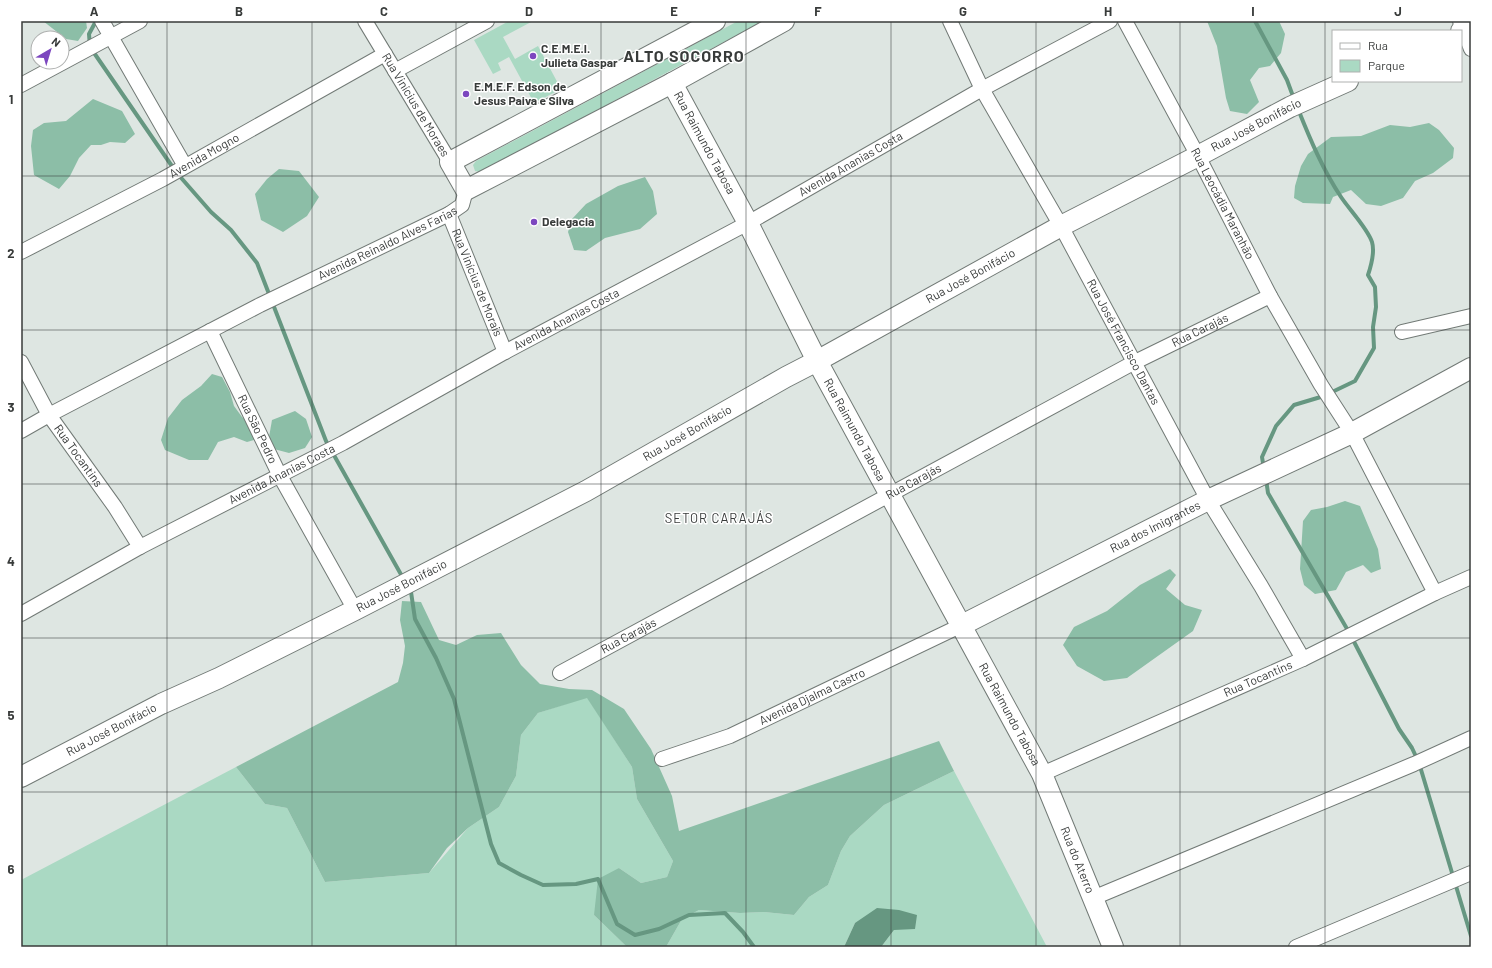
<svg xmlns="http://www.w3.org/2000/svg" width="1492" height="968" viewBox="0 0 1492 968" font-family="Barlow,sans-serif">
<rect width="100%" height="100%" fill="#dee6e2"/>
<g fill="#aad9c3">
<path d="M509,21h24l-30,16 12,22 23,-13 23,43 -27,14 -25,-46 -11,6 3,7 -8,4 -19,-34z"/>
<path d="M738,21h25l-278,149 -5,2 -5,-1 -2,-6 3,-4z"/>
<path d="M587,697l45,70 5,32 36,62 -6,16 -26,6 -22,-15 -25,47 33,32h-606v-67l215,-113 29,37 22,4 38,74 104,-9 39,-45 31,-21 17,-31 5,-41 17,-22z"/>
<path d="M954,771l93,176h-166l13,-17 -39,-7 -11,24h-178l16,-28 17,-9 41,3 24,-1 30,3 15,-18 19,-12 13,-34 9,-15 34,-31z"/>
</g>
<g fill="#8cbea7">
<path d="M43,21h43l1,7 -9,13 -12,-2z"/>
<path d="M1207,21h72l6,13 -4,19 -11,13 -11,2 -9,12 9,22 -12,12 -17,-3 -4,-13 -9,-52z"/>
<path d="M93,99l29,12 13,23 -10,9 -15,-1 -9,3h-10l-12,13 -9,18 -11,13 -25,-14 -3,-29 2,-16 11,-7 22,-2z"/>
<path d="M1429,123l10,7 15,18 -1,10 -20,15 -18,8 -12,17 -22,8 -15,-2 -15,-14 -18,7 -3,7 -27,-1 -9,-5 1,-12 6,-20 7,-12 23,-17 30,-1 29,-11 20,2z"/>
<path d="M279,169l20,2 20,26 -12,19 -24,16 -22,-12 -6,-26 12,-15z"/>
<path d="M645,177l8,14 4,23 -17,15 -35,9 -19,13 -12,-1 -6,-18 4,-13 14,-15 32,-18z"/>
<path d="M212,374l10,3 8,15 4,14 8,11 8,6 6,9 -2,8 -7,2 -13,-5 -16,5 -10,18h-19l-24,-10 -4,-10 7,-22 14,-18 19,-14z"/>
<path d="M295,411l11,8 6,18 -7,11 -16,5 -15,-4 -5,-12 3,-17z"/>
<path d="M1345,501l15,5 18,43 3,20 -10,4 -8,-8 -17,7 -10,18 -21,4 -11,-9 -4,-16 3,-48 8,-11 16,-3z"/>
<path d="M1170,569l6,6 -10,14 19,16 17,5 -9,21 -66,47 -23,3 -27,-15 -14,-21 11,-18 33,-16 33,-26z"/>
<path d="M402,601l19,1 18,38 17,5 21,-10 24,-2 20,32 19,19 29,5 23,1 32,19 27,40 21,47 7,35 260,-90 15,30 -70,34 -34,31 -9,15 -13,34 -19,12 -15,18 -30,-3 -24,1 -41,-3 -17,9 -16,28h-39l-33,-32 4,-36 21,-11 22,15 26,-6 6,-16 -36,-62 -5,-32 -45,-69 -49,15 -17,22 -5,41 -17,31 -31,21 -21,20 -18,25 -104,9 -38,-74 -22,-4 -29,-37 162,-85 5,-19 2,-17 -5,-26z"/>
</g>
<path fill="#669781" d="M877,908l22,2 18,5 -2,14 -21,1 -13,17h-37l11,-24z"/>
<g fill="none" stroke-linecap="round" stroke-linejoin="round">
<g stroke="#669781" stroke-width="4">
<path d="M96,21l-7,13 1,13 86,125 35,40 20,18 26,33 69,178 77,137"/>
<path d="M1255,21l32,59 7,19"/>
<path d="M1298,109c12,30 25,61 43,88 8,12 27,32 31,45 3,10 -1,24 -4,33l7,12 1,20 -3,20 1,21 -19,33 -25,12"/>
<path d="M1264,469l-2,-12 14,-31 18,-21 30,-9"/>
<path d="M1266,479l2,14 82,141 49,95 13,19 7,15 52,173"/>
<path d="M409,588l2,4 4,27 21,39 18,41 37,145 8,19 22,12 22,10 33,-1 22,-5 19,45 18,11 24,-6 30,-14 36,-2 18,19 11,15"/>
</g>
<defs>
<g id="street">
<path d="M102,21l83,145"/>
<path id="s1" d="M365,21l85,141"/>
<path id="s2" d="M950,21l32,68 79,137 147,274 53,86 42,73"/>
<path id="s3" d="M1125,21l73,135 72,140 51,89 31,48 83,160"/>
<path d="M1460,21l11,28"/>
<path d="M395,71l92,-50"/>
<path d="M21,85l119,-64"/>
<path id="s4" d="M449,214l56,138"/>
<path id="s5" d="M21,252l142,-73 222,-125"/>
<path id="s6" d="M210,331l70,145 75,134"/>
<path d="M1402,332l69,-16"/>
<path id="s7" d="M21,362l28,53 66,92 25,40"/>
<path id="s8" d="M21,431l28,-16 211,-110 189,-91 13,-9 4,-15"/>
<path id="s9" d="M21,614l119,-67 203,-104 162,-91 243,-129 234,-134 128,-68"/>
<path id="s10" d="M560,673l573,-310 137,-67"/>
<path id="s11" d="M662,759l68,-23 230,-110"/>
<path id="s12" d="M1042,774l261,-115 132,-66 36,-16"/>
<path d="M1093,898l321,-134 57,-26"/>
<path d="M1296,947l175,-74"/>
</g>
<g id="secondary">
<path d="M715,21l-265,141 16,28 206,-107 112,-62"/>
<path d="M1461,31l10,-4"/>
<path id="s13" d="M672,83l76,140 69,138 225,413 71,173"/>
<path id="s14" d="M960,626l248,-126 144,-67 119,-65"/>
<path id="s15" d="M21,777l140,-73 58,-26 136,-68 231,-119 200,-114 31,-16 244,-135 137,-70 92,-49 58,-26"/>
</g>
</defs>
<use href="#street" stroke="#727a76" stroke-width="16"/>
<use href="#secondary" stroke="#727a76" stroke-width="22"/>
<use href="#street" stroke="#fff" stroke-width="14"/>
<use href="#secondary" stroke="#fff" stroke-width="20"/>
</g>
<path fill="none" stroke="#383b3a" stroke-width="1" stroke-opacity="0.55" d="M167,21v926M312,21v926M456,21v926M601,21v926M746,21v926M891,21v926M1036,21v926M1180,21v926M1325,21v926M21,176h1450M21,330h1450M21,484h1450M21,638h1450M21,792h1450"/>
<g fill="#7c47bf" stroke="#fff" stroke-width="1.5">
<circle cx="533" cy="56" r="4"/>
<circle cx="466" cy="94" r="4"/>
<circle cx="534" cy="222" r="4"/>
</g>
<g text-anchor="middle" stroke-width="3" stroke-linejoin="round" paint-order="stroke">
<g font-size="12" font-weight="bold" fill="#383b3a" stroke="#fff" text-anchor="start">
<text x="541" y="53">C.E.M.E.I.<tspan x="541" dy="14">Julieta Gaspar</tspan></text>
<text x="474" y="91">E.M.E.F. Edson de<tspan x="474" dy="14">Jesus Paiva e Silva</tspan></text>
<text x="542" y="226">Delegacia</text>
</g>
<g font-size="12" fill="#383b3a" stroke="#fff">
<text dy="4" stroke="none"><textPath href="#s1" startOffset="98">Rua Vinícius de Moraes</textPath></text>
<text dy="4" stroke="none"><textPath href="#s15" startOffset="1397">Rua José Bonifácio</textPath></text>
<text dy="4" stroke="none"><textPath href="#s13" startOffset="68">Rua Raimundo Tabosa</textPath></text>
<text dy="4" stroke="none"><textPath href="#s5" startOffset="207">Avenida Mogno</textPath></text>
<text dy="4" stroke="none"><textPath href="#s9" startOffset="944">Avenida Ananias Costa</textPath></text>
<text dy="4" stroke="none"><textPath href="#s3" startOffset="207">Rua Leocádia Maranhão</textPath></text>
<text dy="4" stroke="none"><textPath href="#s8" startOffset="412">Avenida Reinaldo Alves Farias</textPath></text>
<text dy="4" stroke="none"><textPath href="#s15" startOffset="1074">Rua José Bonifácio</textPath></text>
<text dy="4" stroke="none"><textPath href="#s4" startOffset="74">Rua Vinícius de Morais</textPath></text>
<text dy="4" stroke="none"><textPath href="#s9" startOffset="620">Avenida Ananias Costa</textPath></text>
<text dy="4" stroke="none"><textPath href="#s10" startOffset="726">Rua Carajás</textPath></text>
<text dy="4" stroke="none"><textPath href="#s2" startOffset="365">Rua José Francisco Dantas</textPath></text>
<text dy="4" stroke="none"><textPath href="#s6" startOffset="109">Rua São Pedro</textPath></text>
<text dy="4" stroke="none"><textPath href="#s13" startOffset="392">Rua Raimundo Tabosa</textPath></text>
<text dy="4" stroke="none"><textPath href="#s15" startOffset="750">Rua José Bonifácio</textPath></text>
<text dy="4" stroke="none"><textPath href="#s7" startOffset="110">Rua Tocantins</textPath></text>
<text dy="4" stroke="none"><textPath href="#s9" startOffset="296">Avenida Ananias Costa</textPath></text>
<text dy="4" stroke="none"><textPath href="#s10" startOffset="402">Rua Carajás</textPath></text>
<text dy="4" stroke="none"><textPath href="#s14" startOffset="219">Rua dos Imigrantes</textPath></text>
<text dy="4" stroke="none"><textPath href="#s15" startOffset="426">Rua José Bonifácio</textPath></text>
<text dy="4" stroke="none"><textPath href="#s10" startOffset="78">Rua Carajás</textPath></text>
<text dy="4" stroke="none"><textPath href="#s12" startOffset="236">Rua Tocantins</textPath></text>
<text dy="4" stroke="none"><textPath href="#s11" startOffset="163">Avenida Djalma Castro</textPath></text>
<text dy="4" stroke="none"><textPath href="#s13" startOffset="716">Rua Raimundo Tabosa</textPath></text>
<text dy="4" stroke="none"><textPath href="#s15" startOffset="102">Rua José Bonifácio</textPath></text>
<text dy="4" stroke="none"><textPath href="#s13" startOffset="877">Rua do Aterro</textPath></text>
</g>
<g font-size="13" letter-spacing="1" fill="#383b3a" stroke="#fff">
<text x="719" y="523">SETOR CARAJÁS</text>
</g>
<g font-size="16" font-weight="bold" letter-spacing="1" fill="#383b3a" stroke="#fff">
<text x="684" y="62">ALTO SOCORRO</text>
</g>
</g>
<rect width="1492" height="968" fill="none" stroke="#ffffff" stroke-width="44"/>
<rect x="1332" y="30" width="130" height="52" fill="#ffffff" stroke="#afb1b0"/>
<rect x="1340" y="43" width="20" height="6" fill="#ffffff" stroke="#afb1b0"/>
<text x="1368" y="50" font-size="12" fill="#383b3a">Rua</text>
<rect x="1340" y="60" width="20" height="12" fill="#aad9c3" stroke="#afb1b0"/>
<text x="1368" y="70" font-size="12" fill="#383b3a">Parque</text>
<g transform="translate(50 50) rotate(38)"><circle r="19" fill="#ffffff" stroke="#afb1b0"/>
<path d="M0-3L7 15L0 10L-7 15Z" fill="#7c47bf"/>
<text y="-6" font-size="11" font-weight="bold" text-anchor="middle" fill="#383b3a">N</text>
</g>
<rect x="22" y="22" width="1448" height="924" fill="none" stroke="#383b3a" stroke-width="1.5"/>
<g font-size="13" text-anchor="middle" font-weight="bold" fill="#383b3a">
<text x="94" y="16">A</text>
<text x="239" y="16">B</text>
<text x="384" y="16">C</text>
<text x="529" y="16">D</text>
<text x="674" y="16">E</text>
<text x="818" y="16">F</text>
<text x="963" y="16">G</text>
<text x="1108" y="16">H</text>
<text x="1253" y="16">I</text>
<text x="1398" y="16">J</text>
<text x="11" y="104">1</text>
<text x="11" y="258">2</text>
<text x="11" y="412">3</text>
<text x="11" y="566">4</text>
<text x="11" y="720">5</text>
<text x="11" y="874">6</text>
</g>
</svg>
